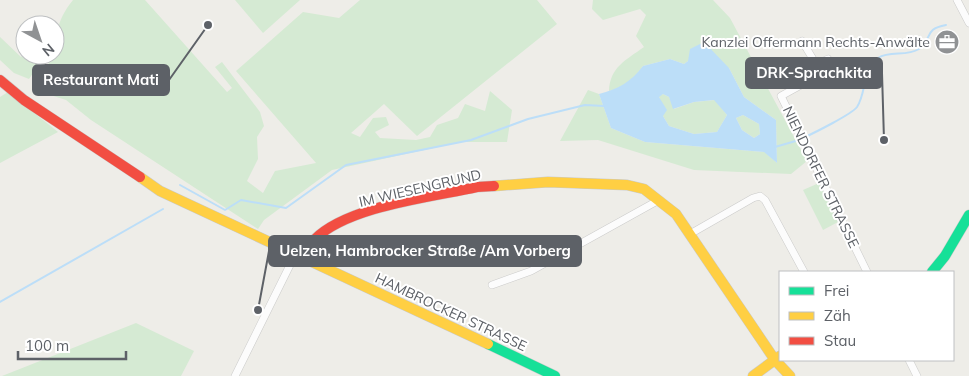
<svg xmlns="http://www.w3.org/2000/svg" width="969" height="376" viewBox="0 0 969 376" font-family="Mulish,sans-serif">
<rect width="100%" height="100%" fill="#eeede8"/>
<g fill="#d5ead3">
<path d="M73,0h72l82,92 5,-4 -17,-21 7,-5 38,50 4,14 -7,11 1,22 -11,22 16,12 12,-22 41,-8 -80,-92 67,-59 36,6 21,-18h177l20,24 -140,112 -33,-32 -33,29 9,4 13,-19 13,-1 3,8 -14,7 5,6 36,2 14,-3 7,-12 21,-7 7,-14 20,7 5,-20 22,19 -5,32h-46l-129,28 -68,50 -6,9 -167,-109 -25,-20 -28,-9 14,-36h3c0,-22 4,-38 18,-55z"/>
<path d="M235,0h65l-37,33z"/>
<path d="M593,0h120l17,18 77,143 -16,13 -97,-4 -96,-30 -38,1 28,-51 11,4 12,34 34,14 120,10 12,11 -1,-43 -32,-23 -15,-29 -41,-7 -4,3 -14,-5 -27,7c-8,12 -20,22 -34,25 1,-24 17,-31 35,-44l-8,-11 10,-21 -6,-6 -37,11 -11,-11z"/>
<path d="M0,37l21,20 4,-4v2h14l-1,11 -9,13 -15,-6 -14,-13z"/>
<path d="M8,92l50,40 -58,31v-66z"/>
<path d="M663,94l6,3 5,12 20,-7 21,-2 12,15 -10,17 -23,2 -25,-8 -6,-10 -4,-20z"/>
<path d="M743,115l16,9 1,10 -6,4 -12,-8 -6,-12z"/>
<path d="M819,183l19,39 -15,8 -20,-40z"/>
<path d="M136,323l58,28 -13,25h-179z"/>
</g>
<path fill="#bcdef8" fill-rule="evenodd" d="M704,42l25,26 15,29 32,23 1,43 -13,-11 -119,-10 -34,-14 -12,-34c19,-5 32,-12 44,-28l27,-7 14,5 4,-3 2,-12zM663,94l6,3 4,12 21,-7 20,-2 13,15 -10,17 -23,2 -25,-8 -6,-10 4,-6 -8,-13zM743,115l16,9 1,10 -6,4 -12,-8 -6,-12z"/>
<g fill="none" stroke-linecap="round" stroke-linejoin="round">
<g stroke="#bcdef8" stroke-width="2">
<path d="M803,138c11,-5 49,-24 54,-31 10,-15 5,-39 21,-49 12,-8 28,-1 41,-9 14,-10 4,-20 27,-24"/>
<path d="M775,147l24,-7"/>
<path d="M180,185l45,25 16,-10 45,8 60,-43 125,-25 57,-21 57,-14 19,1"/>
<path d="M0,302l163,-93"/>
</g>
<defs>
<g id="street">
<path d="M957,0l12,23"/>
<path d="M802,41l17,28"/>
<path d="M821,74l12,-6 -5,-9 -8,4 1,11 -40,22 86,176"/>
<path d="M690,234l63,-36 7,-2 5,4 39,72"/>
<path d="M492,285l39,-14 128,-71"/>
<path d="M909,360l8,16"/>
<path d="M235,376l60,-121"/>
</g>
<g id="fast">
<path d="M932,272l13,-16 24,-41"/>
<path d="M488,344l67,32"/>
</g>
<g id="slow">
<path d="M140,177l20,14 328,153"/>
<path d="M494,186l54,-4 79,3 17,4 32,25 99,146 15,16"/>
<path d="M753,376l27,-20"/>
</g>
<g id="jam">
<path d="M0,80l24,20 116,77"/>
<path d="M302,258c4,-6 8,-14 13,-19 33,-33 117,-42 162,-52l17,-1"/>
</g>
</defs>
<use href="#street" stroke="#cbcbca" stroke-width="8"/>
<use href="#fast" stroke="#c9cac9" stroke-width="11"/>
<use href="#slow" stroke="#c9cac9" stroke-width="11"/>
<use href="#jam" stroke="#c9cac9" stroke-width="11"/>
<use href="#street" stroke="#fcfcfc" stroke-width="7"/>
<use href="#fast" stroke="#16e098" stroke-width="10"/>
<use href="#slow" stroke="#ffcf43" stroke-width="10"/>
<use href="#jam" stroke="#f24e42" stroke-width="10"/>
</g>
<defs>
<symbol id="office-disc" viewBox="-11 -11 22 22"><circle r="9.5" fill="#909294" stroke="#fff"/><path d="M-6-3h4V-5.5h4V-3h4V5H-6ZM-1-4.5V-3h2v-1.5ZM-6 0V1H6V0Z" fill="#fff"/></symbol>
</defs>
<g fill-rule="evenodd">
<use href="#office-disc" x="933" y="28" width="28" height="28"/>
</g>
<g text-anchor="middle" stroke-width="4" stroke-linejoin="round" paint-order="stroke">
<g font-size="14" fill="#5d6167" stroke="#fff" text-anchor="end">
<text x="930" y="47">Kanzlei Offermann Rechts-Anwälte</text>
</g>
<g font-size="14" fill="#5d6167" stroke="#fff">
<text transform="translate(821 177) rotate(64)" y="5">NIENDORFER STRASSE</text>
<text transform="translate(420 188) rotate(-13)" y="5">IM WIESENGRUND</text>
<text transform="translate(451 312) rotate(25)" y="5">HAMBROCKER STRASSE</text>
</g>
</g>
<path fill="none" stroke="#5d6167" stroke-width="2" d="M884 140L882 73M208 25L169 80M258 310L269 251"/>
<g fill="#5d6167" stroke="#fff" stroke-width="2">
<circle cx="884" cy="140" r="5"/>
<circle cx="208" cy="25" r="5"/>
<circle cx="258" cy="310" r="5"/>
</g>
<g fill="#5d6167" stroke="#5d6167" stroke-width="2">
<rect x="746" y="58" width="136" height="30" rx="5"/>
<rect x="33" y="65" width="136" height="30" rx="5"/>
<rect x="269" y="236" width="312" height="30" rx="5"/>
</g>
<g font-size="15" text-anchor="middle" font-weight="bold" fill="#fff">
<text x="814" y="78">DRK-Sprachkita</text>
<text x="101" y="85">Restaurant Mati</text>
<text x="425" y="256">Uelzen, Hambrocker Straße /Am Vorberg</text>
</g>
<rect x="779" y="271" width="175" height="90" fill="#ffffff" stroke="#bec0c2"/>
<rect x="789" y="287" width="25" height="8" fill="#16e098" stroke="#bec0c2"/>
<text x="824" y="296" font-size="15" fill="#5d6167">Frei</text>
<rect x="789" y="312" width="25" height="8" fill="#ffcf43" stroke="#bec0c2"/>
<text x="824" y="321" font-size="15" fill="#5d6167">Zäh</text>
<rect x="789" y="337" width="25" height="8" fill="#f24e42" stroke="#bec0c2"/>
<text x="824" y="346" font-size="15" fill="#5d6167">Stau</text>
<g transform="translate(40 40) rotate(140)"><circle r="24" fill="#ffffff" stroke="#bec0c2"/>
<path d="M0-4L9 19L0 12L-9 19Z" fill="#909294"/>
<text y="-8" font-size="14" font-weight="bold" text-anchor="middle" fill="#5d6167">N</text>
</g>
<path d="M18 351v8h108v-8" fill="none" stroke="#5d6167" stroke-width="2.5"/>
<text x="25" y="351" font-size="15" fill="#5d6167" stroke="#ffffff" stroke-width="4" paint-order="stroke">100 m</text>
</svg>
